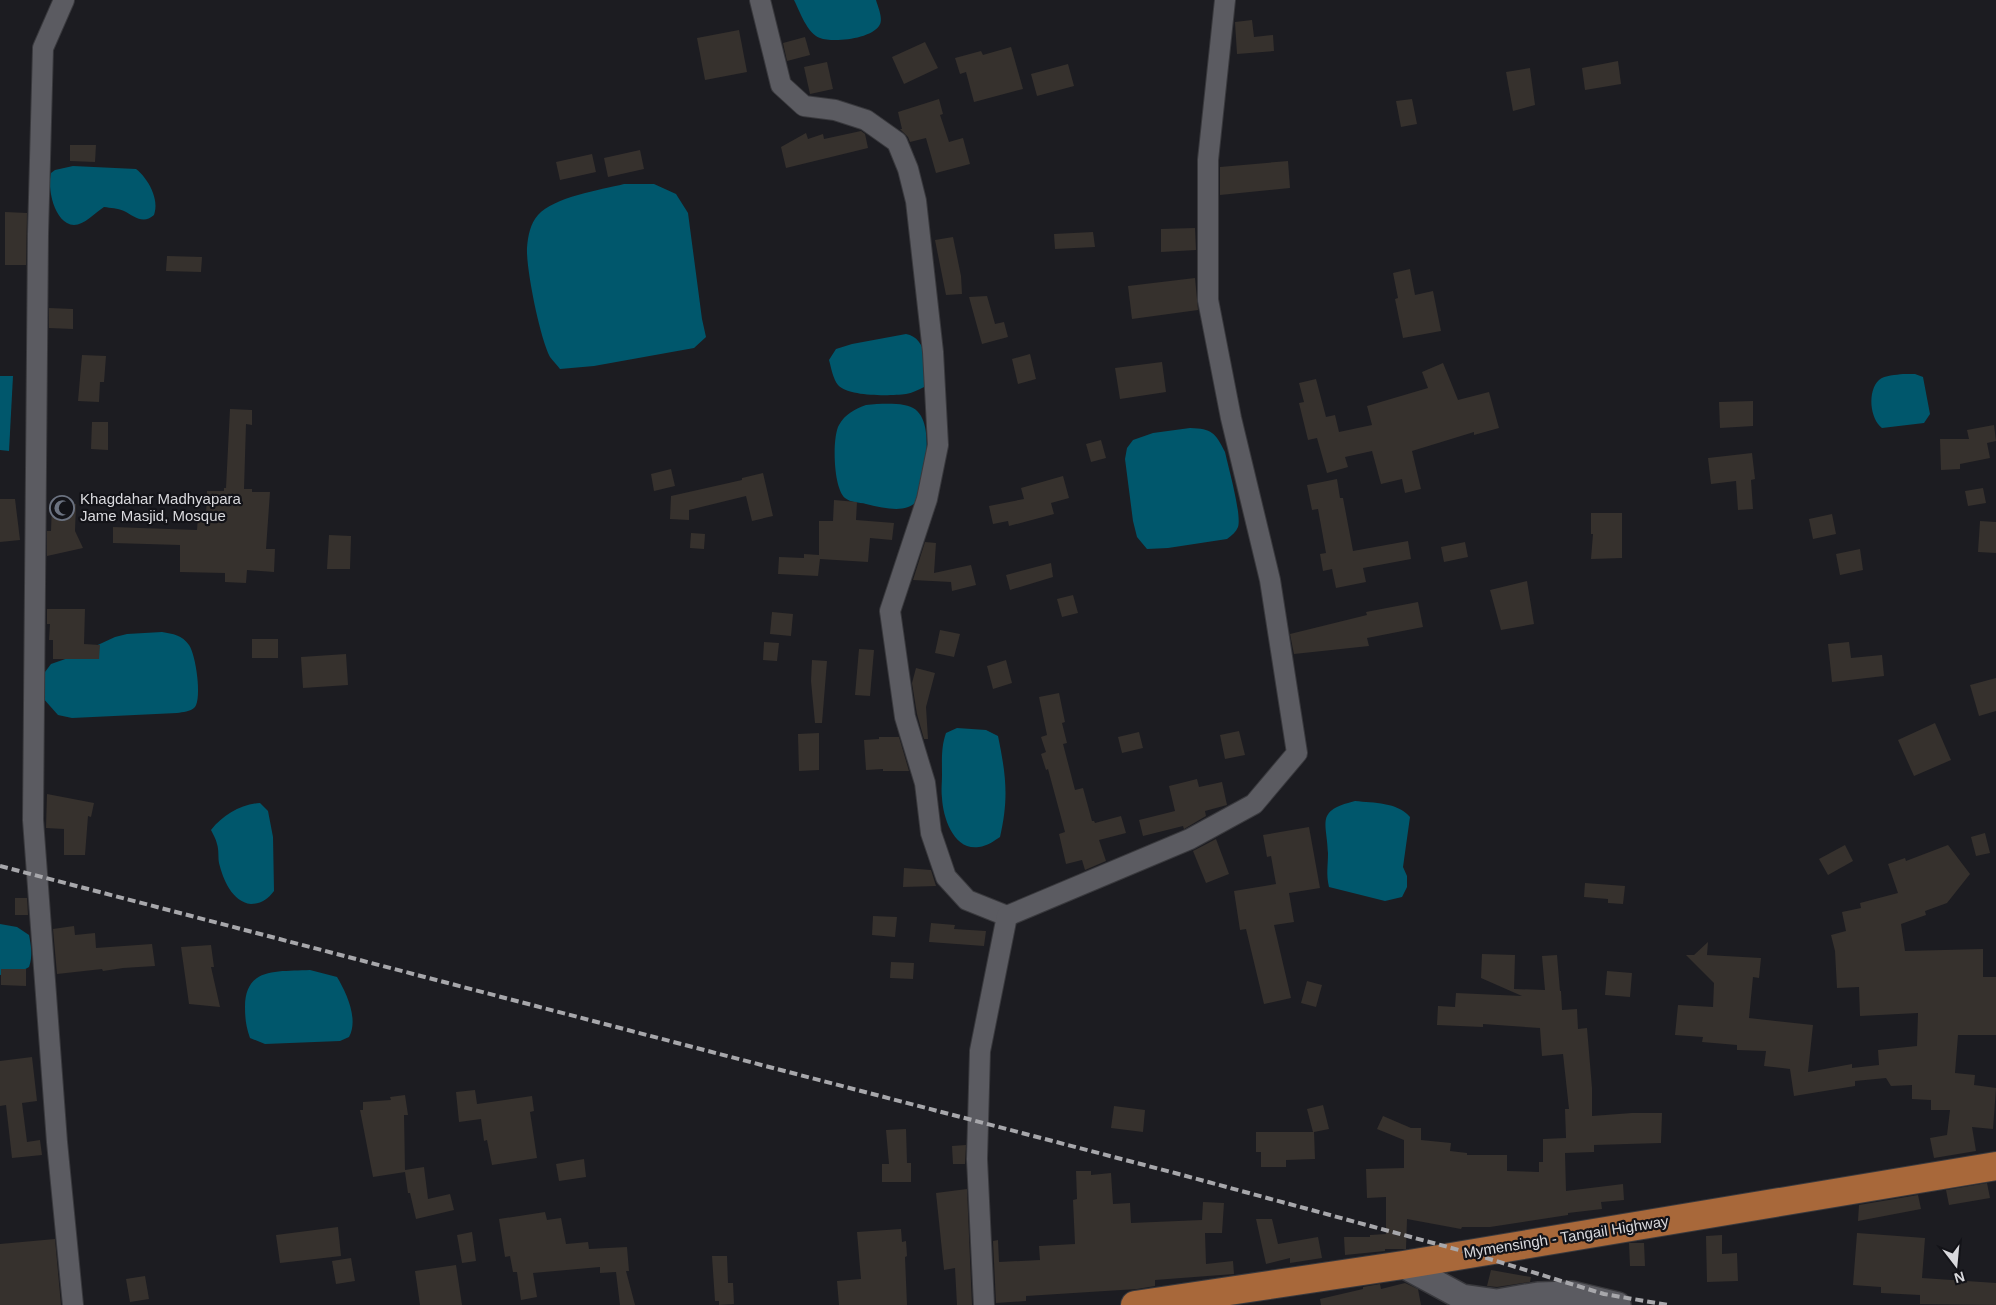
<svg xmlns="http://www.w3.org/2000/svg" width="1996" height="1305" viewBox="0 0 1996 1305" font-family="Helvetica,sans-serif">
<rect width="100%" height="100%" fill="#1c1c21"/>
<g fill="#00576c">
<path d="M794,0h82c2,7 8,20 3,26 -9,13 -46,17 -59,12 -13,-5 -20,-26 -26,-38z"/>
<path d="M73,166l63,3c12,9 24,31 18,46 -11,10 -20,1 -30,-4 -7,-3 -13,-3 -20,-4 -9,6 -20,18 -30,18 -20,-1 -27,-38 -23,-52l4,-3z"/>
<path d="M624,184h30l22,10 12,19 14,106 4,18 -12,11 -100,18 -34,3c-3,-4 -7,-8 -10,-12 -10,-19 -24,-88 -23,-109 1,-12 3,-24 11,-33 16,-18 62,-25 86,-31z"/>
<path d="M906,334c22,4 22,35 18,53 -6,3 -12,6 -18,7 -15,2 -57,3 -68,-9 -5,-6 -7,-18 -9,-25l7,-11 16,-5z"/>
<path d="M1903,374h12l8,3 7,37 -6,9 -42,5c-12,-9 -15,-37 -3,-48 6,-5 17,-5 24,-6z"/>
<path d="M0,376h13l-4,75 -9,-1z"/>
<path d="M866,405c12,-1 26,-2 38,0 30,4 22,48 21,69 -2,41 -26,38 -59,30 -7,-2 -15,-1 -21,-6 -12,-10 -13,-61 -6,-73 6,-11 16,-16 27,-20z"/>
<path d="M1190,428c22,1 25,4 35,24 3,14 17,63 13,75 -2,5 -6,8 -11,12l-59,9 -21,1 -10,-12 -4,-16 -8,-62 2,-11 6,-8 20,-7z"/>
<path d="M162,632c11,2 20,3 27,13 7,10 13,53 6,62 -5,5 -12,5 -18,6l-105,5 -14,-3 -16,-18 3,-25 6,-8 23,-8 41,-19 12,-3z"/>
<path d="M957,728l29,2 12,6c8,39 11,62 2,101 -6,4 -13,9 -21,10 -25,4 -36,-29 -37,-49 -1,-8 0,-15 0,-23 0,-15 -1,-28 4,-42z"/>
<path d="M1355,801c19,2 42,1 55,16l-7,50 4,9v11l-5,10 -17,4 -56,-14c-3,-13 -1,-21 -1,-34 -1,-32 -13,-42 27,-52z"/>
<path d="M260,803l8,8 5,26 1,54c-6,8 -13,13 -23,13 -19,-2 -28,-25 -32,-41 -1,-6 0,-13 -2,-19 -1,-5 -4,-10 -6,-14 12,-15 30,-26 49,-27z"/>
<path d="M0,924l17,3 12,8c2,11 4,21 0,32l-9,5 -20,3z"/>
<path d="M310,970l27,7c9,15 22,42 12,60l-9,4 -75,3 -15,-6c-4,-11 -5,-20 -5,-31 0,-41 34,-35 65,-37z"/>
</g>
<g fill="#36312d">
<path d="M1252,20l2,17 19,-2 1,16 -37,3 -2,-32z"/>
<path d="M739,30l8,42 -42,8 -8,-42z"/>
<path d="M805,37l5,18 -23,6 -4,-18z"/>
<path d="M925,42l13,26 -34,16 -12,-27z"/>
<path d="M1011,47l12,42 -49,13 -8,-30 -6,2 -5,-16 26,-7 2,4z"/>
<path d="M1618,61l3,23 -36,6 -3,-22z"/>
<path d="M827,62l6,27 -23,5 -6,-27z"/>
<path d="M1068,64l6,22 -37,10 -6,-22z"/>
<path d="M1530,68l5,37 -22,6 -7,-39z"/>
<path d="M939,99l4,15 -3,1 9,27 14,-4 7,26 -34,9 -10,-35 -16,4 -2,-5 -8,-8h2l-4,-17z"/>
<path d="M1412,99l5,25 -16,3 -5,-26z"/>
<path d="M861,131l4,3 3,14 -82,20 -5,-21 25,-14 2,6 15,-5 1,5z"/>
<path d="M70,145h26l-1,17 -25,-1z"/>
<path d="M640,150l4,19 -36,8 -4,-19z"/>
<path d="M592,154l4,18 -36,8 -4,-18z"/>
<path d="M1288,161l2,27 -70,7v-28z"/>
<path d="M5,212l22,1 -1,52h-21z"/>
<path d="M1195,228l1,22 -35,2v-23z"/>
<path d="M1093,232l2,15 -40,2 -1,-15z"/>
<path d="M953,237l8,39 1,18 -16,1 -11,-55z"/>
<path d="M167,256l35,1 -1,15 -35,-1z"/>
<path d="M1410,269l5,26 18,-4 8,40 -38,7 -8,-39 3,-1 -5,-25z"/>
<path d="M1195,278l3,32 -66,9 -4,-33z"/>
<path d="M987,296l8,28 9,-2 4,15 -26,7 -13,-47z"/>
<path d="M49,308l24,1v20l-24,-1z"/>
<path d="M1030,354l6,25 -18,5 -6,-25z"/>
<path d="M82,355l24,1 -2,26h-4l-1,20 -21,-1z"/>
<path d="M1162,362l4,30 -46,7 -5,-31z"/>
<path d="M1443,363l15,37 31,-8 10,36 -25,7v-3l-62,19 9,38 -16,4 -3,-14 -21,5 -9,-33 -27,6 3,10 -21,6 -10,-35 -9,2 -9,-37 5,-1 -5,-19 17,-4 10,38 9,-2 4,17 33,-7 -5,-19 61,-18 -6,-16z"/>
<path d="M1753,401v25l-33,2 -1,-26z"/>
<path d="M230,409l22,1v15l-6,-1 -2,65h8v3h18l-4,57h9l-1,23 -27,-2 -1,13 -21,-1v-9l-45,-1v-27l-67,-2v-16l84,3 1,-13h8l1,-26h17v-3h2z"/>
<path d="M92,422h16v28l-17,-1z"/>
<path d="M1994,425l2,16 -9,2 3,15 -30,6v5l-19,1 -1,-31h29l-2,-9z"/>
<path d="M1101,440l5,18 -15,4 -5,-18z"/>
<path d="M1752,453l3,26 -4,1 2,29 -15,1 -2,-29 -25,3 -3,-26z"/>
<path d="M671,469l4,17 -21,5 -3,-17z"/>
<path d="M763,473l10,43 -21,5 -6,-25 -57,14v10l-19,-1 1,-23 71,-16v-2z"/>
<path d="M1063,476l6,22 -18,5 3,11 -45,12 -1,-5 -15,3 -4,-18 35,-7 -3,-11z"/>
<path d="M1337,479l3,19h3l10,53 55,-10 3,18 -48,9 3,14 -30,6 -4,-19 -9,2 -3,-17 6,-1 -8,-44 -6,1 -5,-25z"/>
<path d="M1983,488l3,15 -18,3 -3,-15z"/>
<path d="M0,499h15l5,41 -20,2z"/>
<path d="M834,500l23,2 -1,18 38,3 -2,17 -22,-2 -2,24 -48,-3 -2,17 -40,-2 1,-17 25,1v-4l15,1v-34h14z"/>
<path d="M52,504h24l-1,27 8,17 -36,8v-25h4z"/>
<path d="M1591,513h31v45l-31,1 2,-25h-2z"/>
<path d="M1832,514l4,20 -23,5 -4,-20z"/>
<path d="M1980,521l16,1v31l-18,-1z"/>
<path d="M691,533l14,1 -1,15 -14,-1z"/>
<path d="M329,535l22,1 -1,33h-23z"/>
<path d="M925,542l11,1 -2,30 37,-8 5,20 -24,6 -1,-9 -38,-2z"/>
<path d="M1465,542l3,15 -24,5 -3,-15z"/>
<path d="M1860,549l3,21 -23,5 -4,-21z"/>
<path d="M1051,563l2,14 -43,13 -4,-15z"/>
<path d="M1527,581l7,43 -33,6 -11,-40z"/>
<path d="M1073,595l5,18 -16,4 -5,-18z"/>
<path d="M1418,602l5,25 -56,11 2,8 -75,8 -4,-20 77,-19 -1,-3z"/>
<path d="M47,609h38l-1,35 16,1 -1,14h-46v-19h-4l1,-16h-3z"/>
<path d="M772,612l21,2 -2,22 -21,-2z"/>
<path d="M940,630l20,4 -6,23 -19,-4z"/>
<rect x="252" y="639" width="26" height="19"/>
<path d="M764,642l15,1 -2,18 -14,-1z"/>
<path d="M1849,642l2,16 31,-3 2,21 -52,6 -4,-38z"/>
<path d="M859,649l15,1 -4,46 -15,-1z"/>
<path d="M346,654l2,31 -45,3 -2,-31z"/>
<path d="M812,660l15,1 -5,62h-7l-4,-42z"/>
<path d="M1006,660l6,23 -19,6 -6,-23z"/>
<path d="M916,668l19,5 -9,34 2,32h-4l-7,-25 -5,-31z"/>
<path d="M1996,678v33l-17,5 -9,-31z"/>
<path d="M1059,693l6,29 -3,1 5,20 -4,1 12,46 8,-2 9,33h2l1,2 26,-7 5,17 -27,7 7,21 -21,9 -3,-10 -16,4 -7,-30 6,-2 -17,-63 -2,1 -5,-16 5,-2 -5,-15 6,-2 -8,-38z"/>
<path d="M1935,723l16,37 -37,16 -16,-36z"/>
<path d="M1239,731l6,24 -20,4 -5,-24z"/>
<path d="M1139,732l4,16 -21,5 -4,-16z"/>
<path d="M819,733v37l-20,1 -1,-37z"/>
<path d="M879,737h20l10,34h-26v-2l-17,1 -2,-30 15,-1z"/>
<path d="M1197,779l2,8 23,-5 5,23 -22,6 1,5 -22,13 -1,-3 -40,10 -4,-16 36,-9 -6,-25z"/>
<path d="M47,794l47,9 -3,14 -3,-1 -3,39h-21v-26l-18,-1z"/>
<path d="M1309,827l11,61 -31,5 5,29 -20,3 17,73 -27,6 -18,-75 -6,1 -6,-39 42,-7 -5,-28 -4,1 -4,-22z"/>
<path d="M1985,833l5,20 -14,3 -5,-19z"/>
<path d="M1216,839l13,35 -23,9 -13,-32z"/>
<path d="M1845,845l8,16 -25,14 -9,-16z"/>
<path d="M1948,845l22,29 -23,29 -22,8 1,4 -25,9 4,27 78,-2v28h13v58h-38l-3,38 20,2 -1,10 22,3 -3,41 -21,-2 4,24 -42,7 -4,-20 17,-3 3,-25h-19v-10l-19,-1v-14l-21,1 -5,-8 -31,3v5l-61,10 -4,-27 -26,-3 2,-15 -29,-1v-5l-35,-3 1,-5 -28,-2 3,-30 35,2 1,-24 -28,-28h8l14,-13 -1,13 54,3 -2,20 -6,-1 -4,41 64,7 -5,47 44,-8v4l27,-3 -1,-15 39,-4 1,-33 -58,3 -1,-29 -22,1 -2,-37 -4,-16 15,-4 -4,-19 19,-4 -1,-5 38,-10 -10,-29 17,-6 1,3z"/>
<path d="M904,868l27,2 5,16 -33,1z"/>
<path d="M1585,883l40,3 -2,18 -15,-1v-4l-24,-2z"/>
<path d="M15,898h12l1,17h-13z"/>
<path d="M873,916l24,1 -2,20 -23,-2z"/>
<path d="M931,923l24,2 -1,4 32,2 -2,15 -55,-4z"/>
<path d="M74,926l1,9 20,-2 1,15 56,-4 3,22 -32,2 -20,3 -1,-2 -45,5 -4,-45z"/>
<path d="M211,945l3,22h-3l9,40 -31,-3 -8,-57z"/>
<path d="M1482,954l33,1 -1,34 31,1 -3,-34 15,-1 3,36h1l1,19 15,-1 1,20 9,-1 5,60v28l40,-3h30l-1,30 -67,2v7l-29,1 1,38 57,-7 1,16 -23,2 1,7 -34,4v2l-78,12h-28l-1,2 -54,-10 -1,30h-21v2l-40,4 -1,-18h26v-2l16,-1v-37l-19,1 -1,-29 38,-1v-28l-27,-11 6,-13 28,12h10v12l30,3 -1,8 17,2v2h40v16l32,1v-10h4v-23l23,-1 -1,-29h4l-6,-55 -21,2 -2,-28 -57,-4v3l-46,-2 1,-19 17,1 1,-14 66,3 -41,-18z"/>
<path d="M891,962l23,1 -1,16 -23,-1z"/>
<path d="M1,969h25v17l-25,-1z"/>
<path d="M1607,971l25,2 -2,24 -25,-2z"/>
<path d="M1307,981l15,4 -6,22 -15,-4z"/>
<path d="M32,1057l5,44 -15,2 5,39 13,-2 2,15 -30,3 -6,-53 -6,1v-45z"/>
<path d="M475,1090l2,14 55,-8 2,15 -4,1 7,46 -45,7 -5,-25 -3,1 -3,-22 -22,3 -3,-30z"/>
<path d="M405,1095l3,20h-4l1,55 19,-3 4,32 22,-5 4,16 -38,9 -6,-26h-2l-3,-21 -32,5 -13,-67h3v-8l28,-2 -1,-3z"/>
<path d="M1323,1105l6,24 -15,3 1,27 -29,1v7h-25v-15h-5v-20h57l-6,-23z"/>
<path d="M1114,1106l31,4 -2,22 -32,-4z"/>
<path d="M906,1129l1,34h4v19h-29v-18h7l-3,-34z"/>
<path d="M966,1145l-1,19h-12l-1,-18z"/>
<path d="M584,1159l2,18 -27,4 -3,-17z"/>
<path d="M1076,1171h15v4l20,-2 2,31 17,-1 1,20 71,-3 1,-18 21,1 -2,30h-17l1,31 27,-3 1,13 -79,6v6l-18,3 -111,7v5l-30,2 -3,-62 5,-1 1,22 41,-2 -1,-14 36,-2 -2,-44 4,-1z"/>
<path d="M1987,1183l3,15 -41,7 -3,-15z"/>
<path d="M967,1189l5,116h-15l-2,-37 -11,2 -8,-77z"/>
<path d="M1918,1195l3,14 -63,12 1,-16z"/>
<path d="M545,1212l2,8 14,-2 5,26 22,-2 1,7 38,-2 2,24h-3l9,34h-15l-4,-33 -16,1v-6l-67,6 4,24 -16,3 -4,-28h-4l-3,-16 -5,1 -6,-38z"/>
<path d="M1256,1219h16l6,25 40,-7 4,21 -32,5v-5l-24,6z"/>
<path d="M338,1227l3,29 -61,7 -4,-28z"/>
<path d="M901,1229l1,13 4,-1 1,15 -2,1 2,48h-68l-2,-24 24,-2 -4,-47z"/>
<path d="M472,1232l4,29 -14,2 -5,-28z"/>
<path d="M1857,1233l68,5 -3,40 74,5v22l-76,-1v-9l-39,-2v-6l-28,-2z"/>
<path d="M1722,1235v19l15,-1 1,28 -31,1 -1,-46z"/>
<path d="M55,1239l6,66h-61v-61z"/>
<path d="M1629,1243h15l1,23h-15z"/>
<path d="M712,1256h15l1,27h5l1,21 -15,1v-4h-4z"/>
<path d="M351,1258l4,23 -19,3 -4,-23z"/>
<path d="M456,1265l6,40h-42l-5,-34z"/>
<path d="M1491,1270l40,7 -1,5 -33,5 -10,-1z"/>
<path d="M145,1276l4,23 -19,3 -4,-23z"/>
<path d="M1405,1283l13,6 3,16h-100l-1,-6 43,-10v-2l17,-3 1,5z"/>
</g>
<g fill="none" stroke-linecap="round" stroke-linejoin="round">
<defs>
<g id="minor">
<path d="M64,0l-21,48 -5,186 -5,586 24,322 16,163"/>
<path d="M760,0l21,85 23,21 31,4 31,10 31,22 11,27 8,32 17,151 5,93 -11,54 -37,112 15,106 20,66 6,50 15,44 21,23 40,16"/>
<path d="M984,1305l-7,-146 3,-108 27,-135 183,-77 64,-35 43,-51 -27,-173 -39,-162 -23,-118v-140l17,-160"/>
</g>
<path id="tertiary" d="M1403,1265l59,32 35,5 41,-7 34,-1 46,11"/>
<path id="trunk" d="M1135,1305l268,-40 593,-99"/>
</defs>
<use href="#minor" stroke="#39393d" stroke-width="22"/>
<use href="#tertiary" stroke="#39393d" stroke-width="28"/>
<use href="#trunk" stroke="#39393d" stroke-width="30"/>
<use href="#minor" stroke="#5b5b61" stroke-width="20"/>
<use href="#tertiary" stroke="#5b5b61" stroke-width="25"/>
<use href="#trunk" stroke="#a8683a" stroke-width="28"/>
<path stroke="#a7a7ab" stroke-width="4" stroke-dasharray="8 4" stroke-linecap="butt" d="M0,866l1175,307 295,80 134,41 64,11"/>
</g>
<defs>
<symbol id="mosque-ring" viewBox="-11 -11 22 22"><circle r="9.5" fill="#131318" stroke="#6b7280" stroke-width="1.5"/><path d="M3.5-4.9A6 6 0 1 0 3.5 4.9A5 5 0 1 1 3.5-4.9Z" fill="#6b7280"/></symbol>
</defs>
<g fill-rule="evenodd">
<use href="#mosque-ring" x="48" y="494" width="28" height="28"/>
</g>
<g text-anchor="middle" stroke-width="4.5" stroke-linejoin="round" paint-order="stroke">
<g font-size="15" fill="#d9d9dd" stroke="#131318" text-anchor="start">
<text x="80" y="504">Khagdahar Madhyapara<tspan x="80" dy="17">Jame Masjid, Mosque</tspan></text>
</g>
<g font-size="15" fill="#d9d9dd" stroke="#131318">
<text transform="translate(1566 1237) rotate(-9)" y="5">Mymensingh - Tangail Highway</text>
</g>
</g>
<g transform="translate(1956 1265) rotate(164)" stroke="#131318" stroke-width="4" paint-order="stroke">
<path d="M0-4L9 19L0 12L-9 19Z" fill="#d9d9dd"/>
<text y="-8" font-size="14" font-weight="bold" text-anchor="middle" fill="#d9d9dd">N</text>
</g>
</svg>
